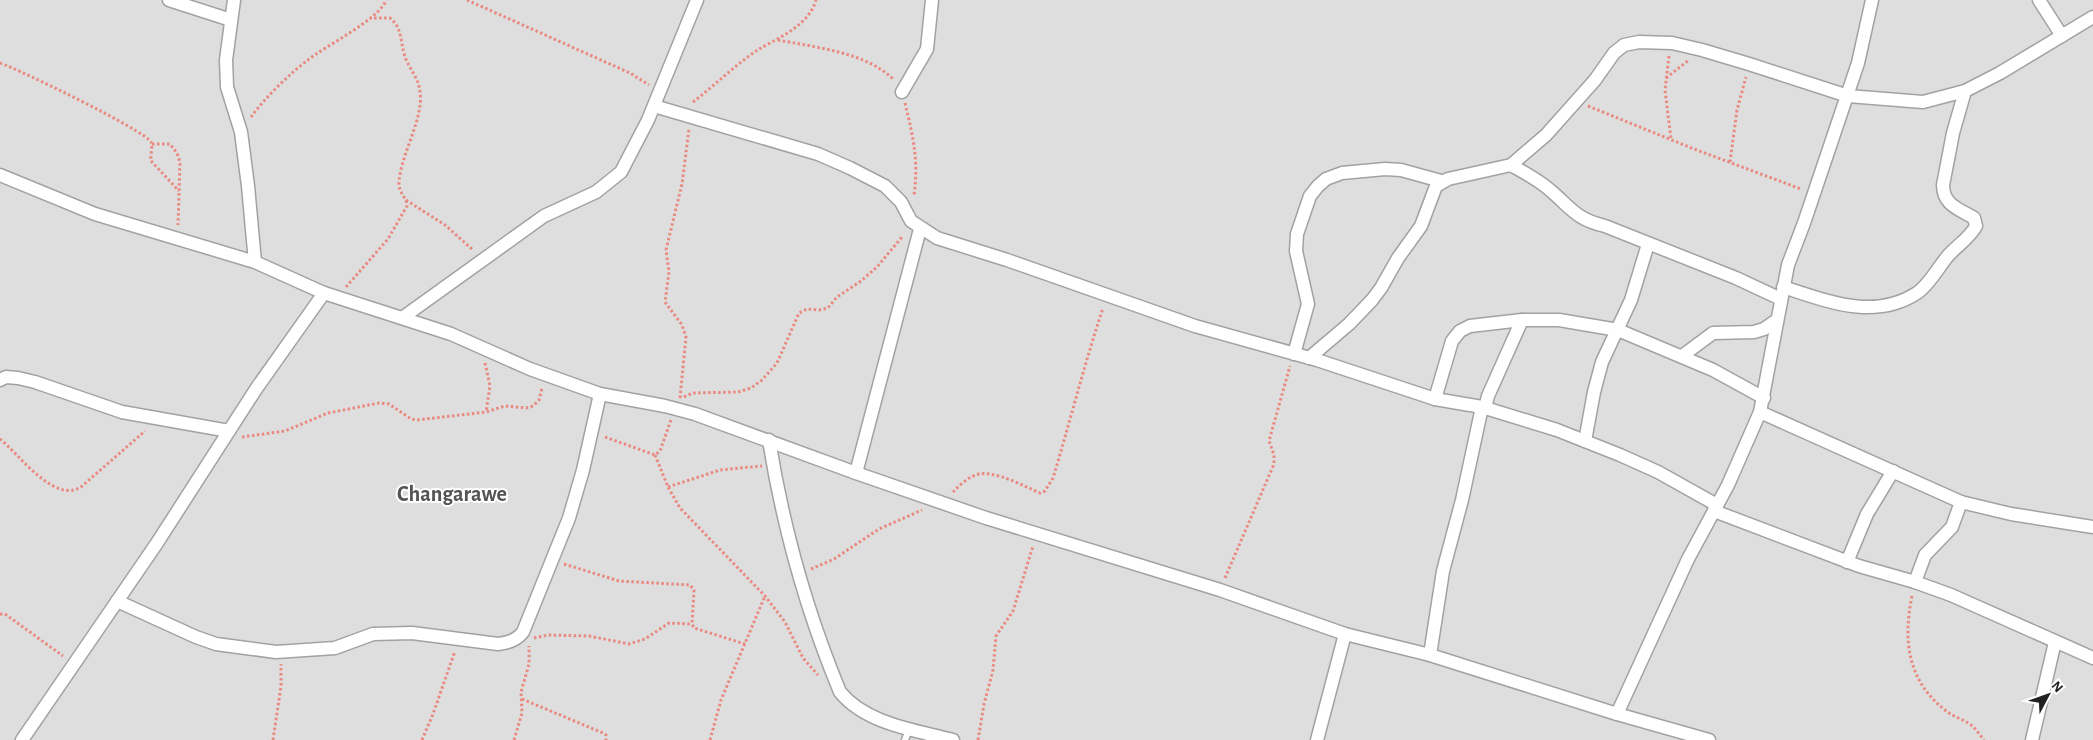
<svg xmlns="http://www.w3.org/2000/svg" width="2093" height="740" viewBox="0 0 2093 740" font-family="'Alegreya Sans',sans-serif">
<rect width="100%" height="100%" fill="#f0eee9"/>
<rect fill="#dfdede" x="0" y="0" width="2093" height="740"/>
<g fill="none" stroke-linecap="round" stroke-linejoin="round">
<defs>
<path id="lane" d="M905,740l4,-11"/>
<g id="street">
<path d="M169,0l62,20"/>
<path d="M234,0l-8,60 1,27 14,45 7,54 7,76"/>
<path d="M2039,0l23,36"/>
<path d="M902,92l25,-43 5,-49"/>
<path d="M654,106l164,48 32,14 35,18 16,16 10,19 26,17 70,22 188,66 122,34 118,39 47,8 75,23 63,25 38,17 59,33"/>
<path d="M1511,165c14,8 28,15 40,26 21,18 25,28 54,35l131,52 45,21"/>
<path d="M0,175l95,39 160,48 69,31 127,41 79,35 70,25 65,12 30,8 161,59 130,45 234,72 125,44 85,21 187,59 92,26"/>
<path d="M1783,287c44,14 91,34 134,6 12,-8 21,-25 30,-36 9,-11 22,-18 29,-31l-2,-8c-15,-9 -31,-13 -31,-33l10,-52 12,-42"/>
<path d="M402,318l142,-102 52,-24 25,-20 27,-52 49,-120"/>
<path d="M1294,354l14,-50 -12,-53 1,-17 13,-38 8,-10 8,-7 16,-6 43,-4 16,1 40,11"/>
<path d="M1682,356l31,-23 41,-1 10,-3 13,-9"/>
<path d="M1309,358l40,-34 23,-24 9,-12 17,-30 23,-32 15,-40 12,-7 63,-14 35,-30 49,-55 19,-27 10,-8 15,-3 33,1 30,7 47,14 99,32 75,6 42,-11 35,-18 93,-56"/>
<path d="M0,380l6,-3 12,1 17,4 87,30 107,19"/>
<path d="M1435,399l17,-58 8,-10 10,-5 52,-6h37l59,10 95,40 51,28"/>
<path d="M1485,408l3,-12 34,-76"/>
<path d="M1760,412l201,90 50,12 82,13"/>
<path d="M769,440c14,87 37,170 71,252 26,32 75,38 113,48"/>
<path d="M1585,441l9,-49 8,-30 29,-62 17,-56"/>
<path d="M856,473l64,-244"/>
<path d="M1714,511l145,55 56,16 36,13 142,63"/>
<path d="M1847,562l20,-48 26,-43"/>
<path d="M1915,582l10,-27 27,-28 9,-25"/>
<path d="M117,601l79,36 20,7 60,8 59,-4 38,-14 39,-1 86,11c11,-1 19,-4 25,-12l46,-114 14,-48 17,-76"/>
<path d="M1430,655l13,-84 19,-71 20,-93"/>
<path d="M1617,714l71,-155 40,-74 32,-73 28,-147 16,-42 54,-160 14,-63"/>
<path d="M22,740l135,-197 99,-154 68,-96"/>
<path d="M1317,740l28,-106"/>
<path d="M2032,740l23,-98"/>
</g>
</defs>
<use href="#lane" stroke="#a2a2a2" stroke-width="9"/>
<use href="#street" stroke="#a2a2a2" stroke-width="15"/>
<g stroke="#e98a81" stroke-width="3" stroke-dasharray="2.5 2.5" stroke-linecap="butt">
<path d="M467,0l163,73 19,12"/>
<path d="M778,40c35,7 89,12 116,40"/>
<path d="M1669,56l-4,34 6,49"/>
<path d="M0,63c20,7 144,67 151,79 2,6 -1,14 0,19l28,30"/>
<path d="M1666,78l23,-18"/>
<path d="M693,102c21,-16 41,-36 63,-51 21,-13 52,-24 60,-51"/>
<path d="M905,103c8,34 14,57 9,92"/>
<path d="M1588,106l106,43 107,40"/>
<path d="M251,117c13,-18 39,-44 57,-57 17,-14 72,-41 78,-60"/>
<path d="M152,144h18l7,9 3,9 -2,63"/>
<path d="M1730,162l7,-52 9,-33"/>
<path d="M406,200l39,25 28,25"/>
<path d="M346,287l42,-48 19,-33c0,-9 -9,-13 -8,-24 2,-28 25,-64 21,-90 -1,-15 -13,-25 -16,-39 -4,-14 -2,-25 -14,-35h-20"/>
<path d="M485,363l5,23 -4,26"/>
<path d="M684,397l9,-4 45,-1 13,-4 11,-8 15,-17 22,-50 8,-4 12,1 9,-2 9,-11 24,-16 16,-14 25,-30"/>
<path d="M680,398l6,-61 -4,-12 -17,-23 4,-30 -3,-22 16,-66 7,-55"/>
<path d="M242,437l43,-6 43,-18 51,-10 10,1 22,15 6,1 69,-8 19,-6 21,2 7,-2 6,-6 3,-12"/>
<path d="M605,437l50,18 5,-4 11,-31"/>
<path d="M0,439c19,15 54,65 81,48l64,-56"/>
<path d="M655,455l13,32 12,21 85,88 20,26 18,36 15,17"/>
<path d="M668,487l52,-17 42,-4"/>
<path d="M953,492c7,-7 16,-16 26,-18 17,-3 45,12 61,19l5,-2 8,-13c17,-56 31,-113 50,-170"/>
<path d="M564,564l55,17 71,4 4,5 -2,34 2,4 51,16"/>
<path d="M811,569l23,-10 45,-30 43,-19"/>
<path d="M1225,578l49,-114v-9l-5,-14 21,-75"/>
<path d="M1912,596c-9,44 -5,84 33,114 8,7 18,9 26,15 5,4 9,10 13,15"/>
<path d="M0,614h5l58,42"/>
<path d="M534,638l14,-3 41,1 40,8 16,-5 24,-16 23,1"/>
<path d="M522,699l81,34 3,2v5"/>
<path d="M273,740l8,-54v-22"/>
<path d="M422,740l11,-26 22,-63"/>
<path d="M514,740l8,-27 -1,-21 8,-28v-18"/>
<path d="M710,740l11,-40 44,-104"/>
<path d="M978,740l6,-36 9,-34 3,-34 17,-25 20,-65"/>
</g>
<use href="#lane" stroke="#fff" stroke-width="6"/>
<use href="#street" stroke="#fff" stroke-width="12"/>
</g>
<g text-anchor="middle" stroke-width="4" stroke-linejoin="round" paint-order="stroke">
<g font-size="22" font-weight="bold" fill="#545454" stroke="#fff">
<text x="452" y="501">Changarawe</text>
</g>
</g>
<g transform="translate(2048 695) rotate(49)" stroke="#ffffff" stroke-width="4" paint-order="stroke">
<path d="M0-4L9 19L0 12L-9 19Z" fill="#212121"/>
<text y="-8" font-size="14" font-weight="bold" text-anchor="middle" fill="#212121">N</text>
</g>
</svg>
